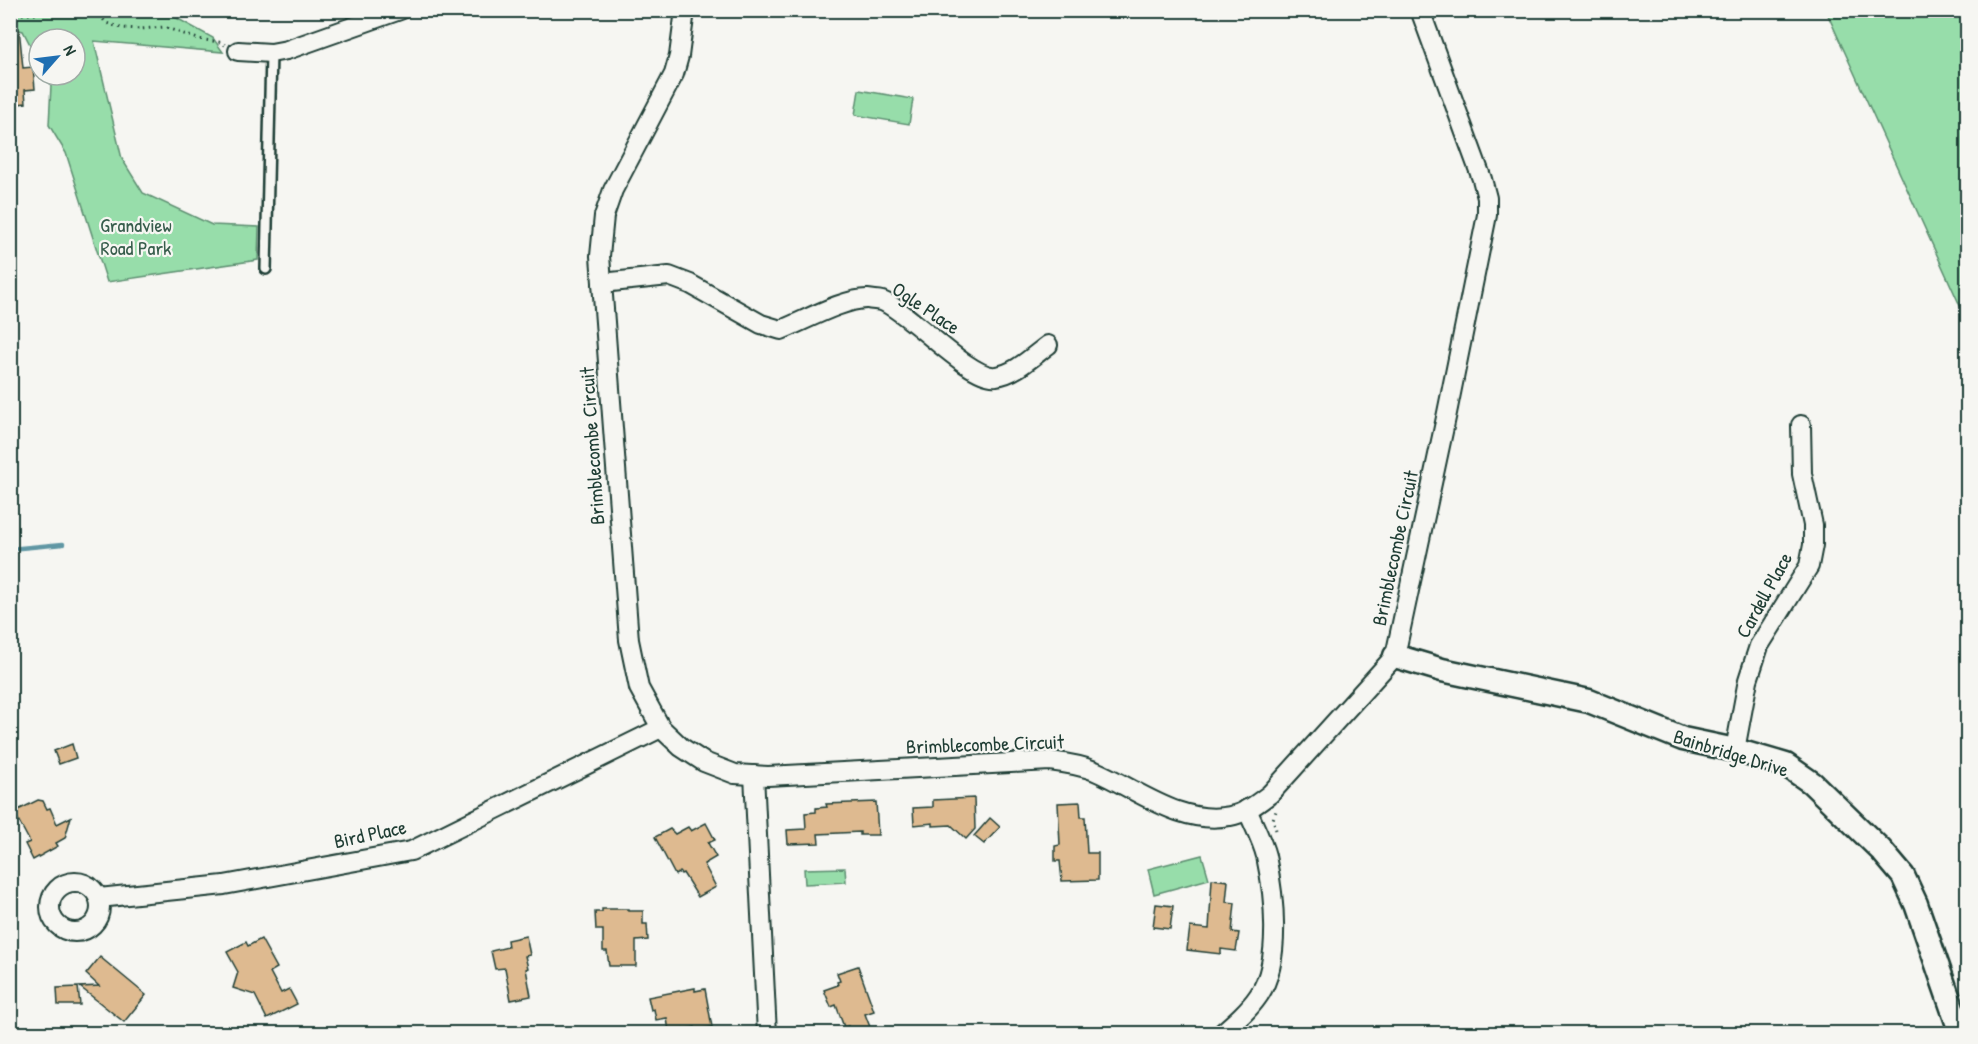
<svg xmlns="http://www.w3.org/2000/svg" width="1978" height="1044" viewBox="0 0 1978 1044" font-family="'Patrick Hand',sans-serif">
<rect width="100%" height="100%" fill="#f6f6f2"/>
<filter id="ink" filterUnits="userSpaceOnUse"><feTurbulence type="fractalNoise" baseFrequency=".0167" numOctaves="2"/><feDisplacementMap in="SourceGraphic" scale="12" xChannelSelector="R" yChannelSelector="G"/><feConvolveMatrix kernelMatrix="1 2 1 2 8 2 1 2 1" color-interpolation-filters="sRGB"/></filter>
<g filter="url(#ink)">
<g fill="#97ddaa" stroke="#5b8d6f" stroke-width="1.5">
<path d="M162,10l51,28 10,14 -129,-11 28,118 21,34 69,32 47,2 -1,33 -151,22 -41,-129 -17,-28 2,-40 -5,-10h29v-36h-36v23l-16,-31 -12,-3v-17z"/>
<path d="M1826,11h141v310l-140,-308z"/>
<path d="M859,90l54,9 -4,25 -54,-9z"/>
<path d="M1202,855l7,24 -55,15 -6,-25z"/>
<path d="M845,868l1,14 -41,2 -1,-15z"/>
</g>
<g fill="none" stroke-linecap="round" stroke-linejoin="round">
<path stroke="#6097a4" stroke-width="4.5" d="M10,549l53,-5"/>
</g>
<g fill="#deba90" stroke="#1f3d34" stroke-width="1.5">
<path d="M10,28h9l4,40 10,-1 2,22 -10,1 1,13 -16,2z"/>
<path d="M72,744l4,14 -17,6 -5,-13z"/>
<path d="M974,798l1,31 -9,10 -15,-14 -18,1v-3l-19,2 -1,-17 20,-1v-7z"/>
<path d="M38,800l5,1 4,8 3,-1 7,16 14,-7 -6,21 -9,5 2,3 -25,14 -8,-16 5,-2 -16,-30z"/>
<path d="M876,802l2,33h-18v-3l-42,2 1,9 -31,1 -1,-14 19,-1 -1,-16 11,-1v-4l11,-1 -1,-3z"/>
<path d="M1080,802l1,15h4l2,36h11v27l-36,1 -2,-20h-5v-15l5,-1 -2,-42z"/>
<path d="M990,818l10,9 -16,17 -10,-8z"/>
<path d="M706,823l9,17 -7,3 8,14 -12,7 12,23 -18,10 -15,-24 -2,1 -1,-2 -5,3 -20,-38 15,-8 5,5 13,-7 3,4z"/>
<path d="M1212,879l16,2 -2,21 9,1 -3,29 7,1 -3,18 -15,-2v5l-34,-4 3,-23 19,2z"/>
<path d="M1156,904l17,2 -3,23 -17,-2z"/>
<path d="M602,909h26v2h15v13h4l1,16 -12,1v25h-27l-2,-15h-4v-21h-7l-1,-18h7z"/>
<path d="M526,936l4,19 -5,1 3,12 -2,1 5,27 -20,4 -6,-32 -10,1 -4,-18 17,-4 -1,-7z"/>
<path d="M261,939l16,29 -7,4 11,21 8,-4 8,15 -30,15 -12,-24 -22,-7 5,-16 -11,-20 19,-10 2,4z"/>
<path d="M100,957l46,38 -22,27 -44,-35 19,-1 -13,-12z"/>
<path d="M858,966l16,45 -9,3 5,13 -19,7 -3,-8 -4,1 -8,-22 -5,2 -7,-17 14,-5 -1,-3 3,-1 -3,-8z"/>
<path d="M78,987l2,18h-22l-1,-17z"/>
<path d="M695,988v3l10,-2 7,38 -16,3 -1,-3 -26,5 -2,-14 -11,2 -2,-11 -3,1 -3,-13z"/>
</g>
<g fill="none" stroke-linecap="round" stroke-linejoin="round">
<defs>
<path id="service" d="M266,269l5,-216"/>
<g id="minor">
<path d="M685,10l-6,46 -5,18 -61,116 -9,26 -4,40 29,384 10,48 22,40 20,19 23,15 31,12 33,2 282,-15c16,2 30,4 45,10 42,18 86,55 135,45 14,-2 28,-13 40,-22l125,-138 52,-243 40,-198v-17l-5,-19 -62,-169"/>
<path d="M238,51l33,2 16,-3 113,-40"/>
<path d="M602,283l67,-7 21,8 71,40 20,6c23,-9 64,-32 87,-31 4,1 10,1 14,2 28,11 88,79 114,75 19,-2 37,-20 52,-31"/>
<path d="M1735,750l13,-70 11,-34 50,-80 4,-21v-20l-11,-51 -1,-49"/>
<path d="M754,775l13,259"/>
<circle cx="75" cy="907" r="25"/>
<path d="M99,898l125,-13 187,-34 250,-123"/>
<path d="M1221,1034c14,-12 28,-24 38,-39 23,-34 15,-101 7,-139 -4,-16 -13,-32 -19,-47"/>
</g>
<path id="tertiary" d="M1395,656l47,14 147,31 94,38 52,11 51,15 26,18 69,67 22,26 13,28 42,121 7,9"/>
</defs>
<use href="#service" stroke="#1f3d34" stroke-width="14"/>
<use href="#minor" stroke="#1f3d34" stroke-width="22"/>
<use href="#tertiary" stroke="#1f3d34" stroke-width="27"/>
<g stroke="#1f3d34" stroke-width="3" stroke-dasharray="1.5 4.5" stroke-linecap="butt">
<path d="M96,10l10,13 16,5 19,1 23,-2 34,12 21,3 6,3"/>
<path d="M10,14h26l12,-4"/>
<path d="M1276,830l-3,-11 3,-8"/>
</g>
<use href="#service" stroke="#f6f6f2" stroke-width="9"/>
<use href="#minor" stroke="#f6f6f2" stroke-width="18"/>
<use href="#tertiary" stroke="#f6f6f2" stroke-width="22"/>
</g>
</g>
<g text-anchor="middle" stroke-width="4.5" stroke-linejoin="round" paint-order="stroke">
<g font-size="20" fill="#375d4c" stroke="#f6f6f2">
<text x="136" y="232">Grandview<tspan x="136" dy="23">Road Park</tspan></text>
</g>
<g font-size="20" fill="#1f3d34" stroke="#f6f6f2">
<text transform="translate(926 308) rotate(34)" y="7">Ogle Place</text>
<text transform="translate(592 446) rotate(-94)" y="7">Brimblecombe Circuit</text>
<text transform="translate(1395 548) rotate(-78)" y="7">Brimblecombe Circuit</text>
<text transform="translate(1764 595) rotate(-61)" y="7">Cardell Place</text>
<text transform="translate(985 744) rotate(-2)" y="7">Brimblecombe Circuit</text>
<text transform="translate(1731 753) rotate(17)" y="7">Bainbridge Drive</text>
<text transform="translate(370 834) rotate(-12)" y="7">Bird Place</text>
</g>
</g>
<rect width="1978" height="1044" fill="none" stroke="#f6f6f2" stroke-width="36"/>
<rect x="18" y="18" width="1942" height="1008" fill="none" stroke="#1f3d34" stroke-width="2" filter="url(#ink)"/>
<g transform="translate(57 57) rotate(62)"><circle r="28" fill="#f6f6f2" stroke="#a0aca6" stroke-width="1.5"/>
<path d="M0-4.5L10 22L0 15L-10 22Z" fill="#1f6fb2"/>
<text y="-9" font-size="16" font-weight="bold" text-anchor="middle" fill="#1f3d34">N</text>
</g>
</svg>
